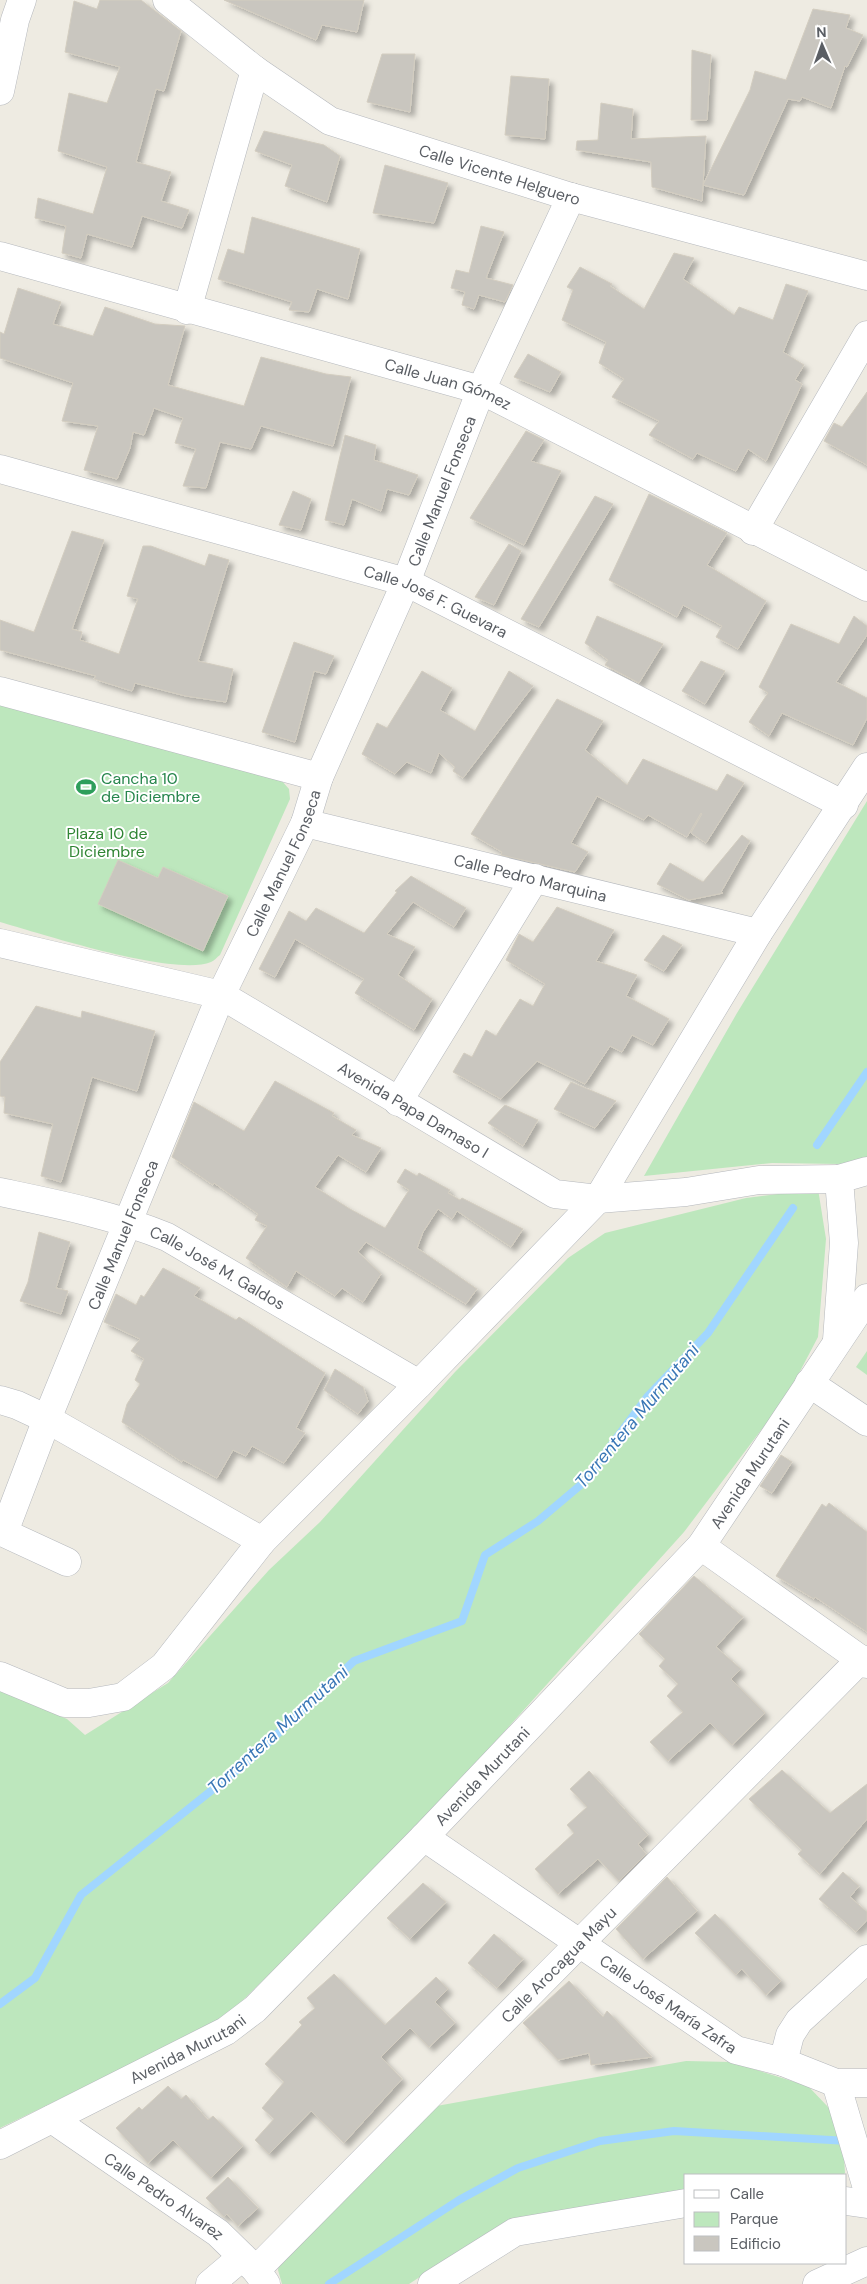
<svg xmlns="http://www.w3.org/2000/svg" width="867" height="2284" viewBox="0 0 867 2284" font-family="'DM Sans',sans-serif">
<defs>
<filter id="shadow"><feDropShadow dx="4.5" dy="4.5" stdDeviation="2.5" flood-color="#0004"/></filter>
</defs>
<rect width="100%" height="100%" fill="#eeebe2"/>
<g fill="#bde7bd">
<path d="M0,705l281,75 8,9 1,10 -70,156c-3,2 -6,6 -9,7 -37,15 -169,-28 -211,-40z"/>
<path d="M867,801v356l-25,7 -70,-1 -128,13 93,-163z"/>
<path d="M818,1189l8,50 -8,98 -31,59 -103,136 -262,291 -189,187 -16,13 -217,105v-437l67,28 18,16 83,-52 101,-113 51,-48 135,-150 113,-114 37,-25 141,-35z"/>
<path d="M867,1351v24l-11,-8z"/>
<path d="M686,2061l45,1 77,24 21,22 15,49 1,16 -2,2h-157v14l-183,34 -94,61h-127l-4,-14 3,-15 150,-148z"/>
</g>
<g fill="none" stroke-linecap="round" stroke-linejoin="round">
<g stroke="#a1d6ff" stroke-width="8">
<path d="M817,1145l50,-73"/>
<path d="M0,2004l35,-26 46,-83 171,-137 102,-97 108,-40 23,-66 53,-34 45,-38 65,-87 60,-63 85,-125"/>
<path d="M329,2284l130,-84 59,-32 82,-27 74,-10 174,10"/>
</g>
</g>
<g fill="#c9c6bf" stroke="#d3cdc0" filter="url(#shadow)">
<path d="M100,0h41l40,31 -17,60 -8,-2 -20,73 35,10 -10,29 28,9 -7,18 -40,-12 -10,31 -45,-13 -6,24 -19,-5 4,-27 -31,-8 3,-20 55,16 14,-47 -49,-16 11,-58 38,10 13,-36 -55,-15 9,-51 23,8z"/>
<path d="M224,0h140l-7,32 -35,-7 -6,15z"/>
<path d="M813,9l37,6 -4,13 17,7 -16,32 -2,-1 -14,42 -29,-11 -2,4 -12,-2 -44,96 -41,-10 47,-95 5,-19 31,9z"/>
<path d="M692,50l19,5 -4,65h-16z"/>
<path d="M382,54h33l-5,58 -43,-10z"/>
<path d="M511,76l38,3 -4,60 -40,-4z"/>
<path d="M601,103l32,6 -2,30 75,-3 -4,65 -50,-14 -1,-25 -75,-12 1,-9 21,-1z"/>
<path d="M264,131l60,14 16,11 -13,46 -42,-16 7,-21 -37,-14z"/>
<path d="M385,165l63,18 -14,40 -61,-10z"/>
<path d="M252,217l108,32 -12,50 -31,-10 -8,23 -20,-2 3,-8 -74,-23 10,-30 16,5z"/>
<path d="M481,226l23,6 -18,46 27,7 -8,17 -26,-7 -5,14 -12,-4 3,-13 -14,-4 5,-18 13,3z"/>
<path d="M674,253l20,5 -11,21 51,36 5,-8 34,13 13,-36 22,7 -25,61 21,13 -9,15 7,4 -36,77 -18,-12 -12,22 -39,-18 -4,6 -44,-24 10,-14 -47,-24 12,-18 -25,-16 7,-21 -44,-22 11,-30 -6,-3 13,-20 32,17 -2,2 34,23z"/>
<path d="M18,288l43,14 -8,22 40,12 12,-29 50,17 30,2 -17,59 76,21 17,-49 65,17 25,3 -18,69 -72,-20 -10,23 -31,-7 -14,46 -23,-2 13,-37 -21,-6 8,-25 -29,-10 -10,27 -11,-3 -3,16 -13,31 -33,-9 14,-44 -36,-5 11,-38 -73,-25v-26l4,2z"/>
<path d="M528,354l33,18 -11,20 -36,-15z"/>
<path d="M867,392v73l-43,-24 10,-18 8,4z"/>
<path d="M526,431l18,9 -13,21 30,10 -37,74 -54,-27z"/>
<path d="M345,435l31,10 -2,15 44,15 -9,20 -22,-6 -6,22 -29,-12 -8,26 -19,-5z"/>
<path d="M293,491l18,8 -10,31 -22,-5z"/>
<path d="M649,494l78,39 -20,32 59,36 -28,48 -22,-12 6,-11 -39,-21 -6,12 -68,-37z"/>
<path d="M595,496l18,8 -74,123 -18,-8z"/>
<path d="M72,531l32,9 -32,89 10,3 -2,8 39,14 19,-55 -11,-3 16,-50h8l54,20 4,-12 20,6 -31,101 35,8 -7,33 -40,-6 -51,-13 -3,8 -38,-12 2,-3 -96,-26v-30l34,12z"/>
<path d="M509,544l12,7 -27,54 -19,-8z"/>
<path d="M597,616l66,28 -24,39 -34,-18 3,-5 -23,-17z"/>
<path d="M854,616l13,10v9l-31,47 31,16v20l-14,27 -71,-32 -13,23 -20,-14 19,-29 -9,-6 32,-63 48,20z"/>
<path d="M294,642l40,14 -8,18 -12,-3 -19,71 -33,-10z"/>
<path d="M701,661l24,10 -20,33 -23,-13z"/>
<path d="M422,671l30,17 -12,22 35,21 34,-60 24,15 -70,92 -10,-7 2,-4 -16,-14 -8,20 -24,-11 -12,12 -33,-20 15,-31 10,5z"/>
<path d="M557,699l46,22 -18,29 42,35 16,-26 74,32 10,-17 17,9 -38,60 -15,-10 11,-19 -1,-1 -14,24 -39,-22 -4,5 -47,-24 -26,47 17,9 -13,20 -74,-17 1,-3 -31,-18z"/>
<path d="M742,835l8,6 -29,51 2,1 -34,7 -32,-16 13,-21 33,19z"/>
<path d="M118,860l40,18 5,-11 65,29 -25,55 -105,-47z"/>
<path d="M411,876l55,32 -12,19 -41,-25 -26,32 28,13 -17,28 34,24 -18,31 -59,-37 9,-14 -69,-40 -20,38 -16,-8 30,-58 17,10 10,-13 48,25 33,-41 -2,-1z"/>
<path d="M557,907l57,23 -18,31 41,14 -11,21 43,23 -16,26 -21,-10 -10,17 -12,-6 -25,38 -48,-23 -36,38 -48,-27 11,-19 8,4 14,-27 10,6 24,-37 13,7 12,-22 -39,-24 13,-26 14,8z"/>
<path d="M663,935l19,10 -18,26 -20,-11z"/>
<path d="M36,1006l45,12 1,-7 73,20 -18,60 -45,-14 -31,105 -20,-6 12,-52 -49,-11 1,-16 -5,-1v-34z"/>
<path d="M275,1081l59,32 -2,3 24,14 -4,5 29,13 -15,24 -28,-17 -23,32 35,22 35,19 24,-38 -12,-8 8,-13 12,7 2,-3 31,17 -2,3 12,7 2,-2 61,31 -12,18 -54,-36 -5,8 -14,-10 -15,23 -6,16 60,41 -11,15 -100,-62 -8,10 23,22 -18,28 -21,-14 -7,8 -39,-25 -9,16 -41,-29 21,-32 -12,-6 3,-6 -44,-31 -1,2 -41,-28 22,-55 50,29z"/>
<path d="M571,1082l45,19 -21,27 -41,-19z"/>
<path d="M505,1105l33,15 -15,26 -35,-23z"/>
<path d="M39,1232l31,10 -14,46 12,3 -7,23 -41,-13 8,-19z"/>
<path d="M163,1268l37,20 -6,8 42,24 3,-3 86,56 -29,55 9,5 -21,30 -32,-17 -6,10 -13,-6 -16,28 -34,-18 -1,2 -60,-40 5,-18 13,-20 -5,-4 9,-21 -13,-8 9,-12 -36,-17 12,-28 20,11 5,-10 3,2z"/>
<path d="M335,1369l28,18 5,14 -10,13 -34,-24z"/>
<path d="M781,1455l11,7 -20,31 -12,-7z"/>
<path d="M829,1503l38,29v100l-52,-35 -1,2 -38,-23 46,-72 4,3z"/>
<path d="M694,1576l49,41 -27,30 25,22 -10,10 34,34 -33,32 -22,-22 -42,38 -18,-19 33,-30 -16,-16 11,-12 -19,-18 6,-7 -26,-25z"/>
<path d="M782,1770l48,43 37,-29v35l-47,55 -22,-20 4,-4 -53,-51z"/>
<path d="M589,1771l59,64 -10,9 8,10 -27,27 -21,-22 -40,35 -23,-25 39,-36 -7,-8 20,-18 -17,-18z"/>
<path d="M843,1872l16,14 -9,11 17,15v8l-11,12 -37,-33z"/>
<path d="M667,1877l30,34 -54,48 -27,-30z"/>
<path d="M423,1883l23,19 -36,37 -23,-21z"/>
<path d="M715,1914l66,67 -15,14 -24,-26 -6,6 -41,-42z"/>
<path d="M494,1934l29,25 -26,29 -29,-25z"/>
<path d="M334,1974l51,51 51,-48 12,12 -13,13 20,21 -26,24 -19,-19 -29,29 21,22 -58,64 -33,-32 -42,43 -14,-14 19,-21 -12,-11 22,-26 -19,-18 37,-39 -3,-3 16,-14 -8,-10z"/>
<path d="M569,1981l34,36 4,-6 45,46 -61,8 -2,-12 -31,7 -35,-37z"/>
<path d="M168,2086l13,13 5,-4 22,25 5,-4 30,30 -32,32 -38,-38 -25,23 -32,-35 23,-21 3,3z"/>
<path d="M228,2177l30,31 -20,18 -11,-12 -3,3 -18,-19z"/>
</g>
<g fill="none" stroke-linecap="round" stroke-linejoin="round">
<defs>
<g id="minor">
<path id="s1" d="M167,0l88,70 75,51 241,76 296,79"/>
<path d="M0,91l15,-71 7,-20"/>
<path id="s2" d="M0,256l481,134 386,197"/>
<path d="M187,310l68,-240"/>
<path id="s3" d="M0,469l406,113 438,223"/>
<path d="M753,531l114,-196"/>
<path d="M0,691l319,86"/>
<path id="s4" d="M305,823l453,110"/>
<path id="s5" d="M0,943l221,52 334,199 43,5 88,-7 73,-12 80,-1"/>
<path d="M398,1102l137,-224"/>
<path id="s6" d="M0,1192c57,12 113,23 167,45l252,147"/>
<path d="M837,1340l7,-97 -5,-64 28,-8"/>
<path d="M809,1383l58,39"/>
<path d="M0,1400l17,5 30,14 215,122"/>
<path d="M0,1531l67,31"/>
<path id="s7" d="M4,1532l43,-113 174,-424 84,-172 14,-46 87,-195 75,-192 90,-193"/>
<path d="M701,1546l166,118"/>
<path d="M0,1676l65,27h24l34,-6 41,-31 98,-125 157,-157 179,-185 160,-266 109,-166"/>
<path id="s8" d="M424,1837l312,213 47,12 53,21h31"/>
<path d="M783,2062l7,-27 9,-14 68,-62"/>
<path d="M836,2083l31,105"/>
<path id="s9" d="M52,2119l166,114 38,37 10,14"/>
<path id="s10" d="M0,2145l226,-114 29,-22 169,-172 277,-291 166,-248"/>
<path d="M846,2201l21,3"/>
<path id="s11" d="M256,2270l605,-611"/>
<path d="M210,2284l32,-27"/>
<path d="M432,2284l83,-52 171,-29"/>
<path d="M817,2284l50,-23"/>
</g>
</defs>
<use href="#minor" stroke="#b5b8bd" stroke-width="29"/>
<use href="#minor" stroke="#fff" stroke-width="28"/>
</g>
<defs>
<symbol id="stadium-bare" viewBox="-9 -9 18 18"><path d="M0-5a6.5 5 0 1 0 0 10a6.5 5 0 1 0 0-10ZM-3.5-1.8h7v3.6h-7Z" fill="#2e9e5b" stroke="#fff" stroke-width="2.5" paint-order="stroke"/></symbol>
</defs>
<g fill-rule="evenodd">
<use href="#stadium-bare" x="72" y="773" width="28" height="28"/>
</g>
<g text-anchor="middle" stroke-width="4" stroke-linejoin="round" paint-order="stroke">
<g font-size="16" fill="#5a5e64" stroke="#fff">
<text dy="6" stroke="none"><textPath href="#s1" startOffset="381">Calle Vicente Helguero</textPath></text>
<text dy="6" stroke="none"><textPath href="#s2" startOffset="466">Calle Juan Gómez</textPath></text>
<text dy="6" stroke="none"><textPath href="#s7" startOffset="1130">Calle Manuel Fonseca</textPath></text>
<text dy="6" stroke="none"><textPath href="#s3" startOffset="456">Calle José F. Guevara</textPath></text>
<text dy="6" stroke="none"><textPath href="#s7" startOffset="725">Calle Manuel Fonseca</textPath></text>
<text dy="6" stroke="none"><textPath href="#s4" startOffset="232">Calle Pedro Marquina</textPath></text>
<text dy="6" stroke="none"><textPath href="#s5" startOffset="451">Avenida Papa Damaso I</textPath></text>
<text dy="6" stroke="none"><textPath href="#s7" startOffset="320">Calle Manuel Fonseca</textPath></text>
<text dy="6" stroke="none"><textPath href="#s6" startOffset="232">Calle José M. Galdos</textPath></text>
<text dy="6" stroke="none"><textPath href="#s10" startOffset="1020">Avenida Murutani</textPath></text>
<text dy="6" stroke="none"><textPath href="#s10" startOffset="615">Avenida Murutani</textPath></text>
<text dy="6" stroke="none"><textPath href="#s11" startOffset="430">Calle Arocagua Mayu</textPath></text>
<text dy="6" stroke="none"><textPath href="#s8" startOffset="296">Calle José María Zafra</textPath></text>
<text dy="6" stroke="none"><textPath href="#s10" startOffset="211">Avenida Murutani</textPath></text>
<text dy="6" stroke="none"><textPath href="#s9" startOffset="136">Calle Pedro Alvarez</textPath></text>
</g>
<g font-size="16" fill="#27864d" stroke="#fff" text-anchor="start">
<text x="101" y="784">Cancha 10<tspan x="101" dy="18">de Diciembre</tspan></text>
</g>
<g font-size="16" fill="#308534" stroke="#fff">
<text x="107" y="839">Plaza 10 de<tspan x="107" dy="18">Diciembre</tspan></text>
</g>
<g font-size="18" font-style="italic" fill="#3a77b6" stroke="#fff">
<text transform="translate(637 1416) rotate(-50)" y="6">Torrentera Murmutani</text>
<text transform="translate(278 1730) rotate(-42)" y="6">Torrentera Murmutani</text>
</g>
</g>
<rect x="684" y="2174" width="162" height="90" fill="#ffffff" stroke="#bdbfc1"/>
<rect x="694" y="2190" width="25" height="8" fill="#ffffff" stroke="#bdbfc1"/>
<text x="730" y="2199" font-size="15" fill="#5a5e64">Calle</text>
<rect x="694" y="2212" width="25" height="15" fill="#bde7bd" stroke="#bdbfc1"/>
<text x="730" y="2224" font-size="15" fill="#5a5e64">Parque</text>
<rect x="694" y="2236" width="25" height="15" fill="#c9c6bf" stroke="#bdbfc1"/>
<text x="730" y="2249" font-size="15" fill="#5a5e64">Edificio</text>
<g transform="translate(822 45) rotate(358)" stroke="#ffffff" stroke-width="4" paint-order="stroke">
<path d="M0-4L9 19L0 12L-9 19Z" fill="#5a5e64"/>
<text y="-8" font-size="14" font-weight="bold" text-anchor="middle" fill="#5a5e64">N</text>
</g>
</svg>
